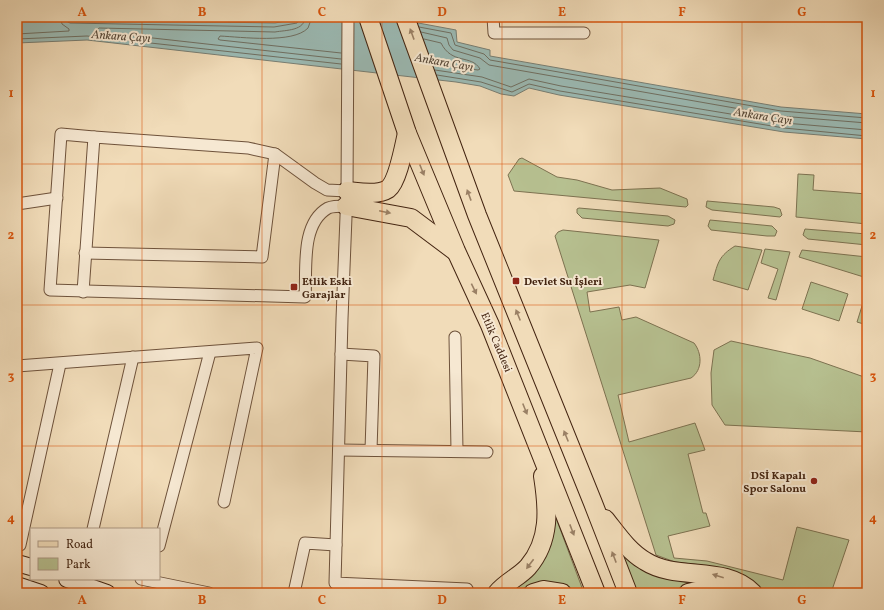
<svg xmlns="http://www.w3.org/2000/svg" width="884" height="610" viewBox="0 0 884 610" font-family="Vollkorn,serif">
<rect width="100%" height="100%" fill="#f1dcb9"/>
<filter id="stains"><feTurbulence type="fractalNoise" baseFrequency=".005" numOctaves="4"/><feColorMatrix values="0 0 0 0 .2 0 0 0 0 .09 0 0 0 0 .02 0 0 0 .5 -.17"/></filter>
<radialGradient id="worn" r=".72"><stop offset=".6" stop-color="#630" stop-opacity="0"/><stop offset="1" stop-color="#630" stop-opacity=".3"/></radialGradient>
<g fill="#b7c191" stroke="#7d7251">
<path d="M522,158l35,19 20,3 35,10 48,-2 27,11 1,6 -2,2 -172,-16 -6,-16 11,-16z"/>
<path d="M798,174l16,1 -1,15 54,4v30l-71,-7z"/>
<path d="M707,201l67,6 6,2 2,6 -2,2 -68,-7 -6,-3z"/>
<path d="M579,208l89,8 7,4 -1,4 -6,2 -86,-8 -5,-5v-4z"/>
<path d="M710,220l62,6 5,5 -2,5h-8l-56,-6 -3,-4z"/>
<path d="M805,229l62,5v11l-59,-6 -5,-4z"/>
<path d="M563,230l96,10 -14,48 -15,-3 -43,7 3,20 29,-5 3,13 14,-3 58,26c8,10 9,27 -3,35l-73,17 11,47 66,-19 10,27 -17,4 15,59h3l4,13 -42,10 6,22 33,3 76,19 14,-53 52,13 -18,53h-67l-4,-5 -58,-23 -27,-3 -19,-7 -101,-319 3,-4z"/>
<path d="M735,246l27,4 -14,40 -35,-10c5,-18 6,-24 22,-34z"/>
<path d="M765,249l25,3 -14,48 -8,-2 10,-29 -17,-6z"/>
<path d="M802,250l65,7v21l-68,-21z"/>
<path d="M811,282l37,12 -9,27 -37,-12z"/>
<path d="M867,290v35l-10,-3z"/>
<path d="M731,341l79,17 57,20v54l-142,-7 -13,-20 -1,-32 3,-23z"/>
<path d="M556,518l28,75c-16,0 -31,-8 -46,-8 -11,0 -21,8 -33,8l42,-44z"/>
<path d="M619,547l124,46h-108z"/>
</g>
<path fill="#9bbab4" stroke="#787e73" d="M307,17h79l70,13 1,12 33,8v6l291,51 86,7v25l-83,-7 -225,-37 -30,-7 -15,8 -13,-2 -21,-8 -24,-4 -369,-42 -70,3v-23l8,-1 250,4z"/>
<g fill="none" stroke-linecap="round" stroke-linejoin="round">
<g stroke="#6f6f62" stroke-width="1">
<path d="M65,17l1,4 4,2 204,4 23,-4 3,-6"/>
<path d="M305,17c0,14 -19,13 -30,15l-176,-4 -2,2 2,2 242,27"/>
<path d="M312,17l-4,11c-15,16 -67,9 -88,8l-2,3 2,1 121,13"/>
<path d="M419,27l32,6 4,12 29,9 6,6 291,51 86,7"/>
<path d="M421,32l26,6 2,7 4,5 27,8 9,7 291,51 87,7"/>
<path d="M17,34l52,-3v-2l-7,-5 -2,-7"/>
<path d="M17,39l70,-3 254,28"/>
<path d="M424,39l17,4c11,22 30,11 39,26l-2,1 -45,-6"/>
<path d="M435,70l47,7 29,10 18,-8 32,7 224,37 82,7"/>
<path d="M437,75l44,7 31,10 17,-8 31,7 224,37 83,8"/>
</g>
<defs>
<g id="street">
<path d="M348,17l-1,174 -5,128 -7,264 132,6"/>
<path d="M493,17l1,16h90"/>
<path d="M94,137l-33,-3 -11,156 255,7c2,-27 -5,-73 23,-89 5,-2 13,-2 18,-2"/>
<path d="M17,204l40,-6"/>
<path d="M85,253l177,4 13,-103"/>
<path d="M83,292l11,-155 154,11 27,6 40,29 12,7 20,1"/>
<path d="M455,337l2,114"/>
<path d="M341,354l33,2 -3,94"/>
<path d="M17,366l240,-18 -33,154"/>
<path d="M339,450l148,2"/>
<path d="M93,529l40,-172"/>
<path d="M20,545l40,-181"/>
<path d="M159,546l51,-194"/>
<path d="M141,579l68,14"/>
<path d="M294,593l11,-50 31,2"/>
</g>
<g id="secondary">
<path d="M17,563l14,4"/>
<path d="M67,579l40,14"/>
<path d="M17,585l24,8"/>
</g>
<g id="primary">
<path d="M368,17l39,116 49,118 34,74 106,268"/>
<path d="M405,17l72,198 116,288 35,90"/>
<path d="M347,191c12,1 30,5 41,-2 10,-8 16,-43 19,-56"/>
<path d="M346,206l65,12 44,33"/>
<path d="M605,519c12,15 23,32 40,42 33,21 79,3 108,32"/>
<path d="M497,593c9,-11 22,-16 31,-26 23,-27 20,-59 15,-91"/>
<path d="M533,593l10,-3 19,3"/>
<path d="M688,593l22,-5 18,5"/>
</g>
</defs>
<use href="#street" stroke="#6e523b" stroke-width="13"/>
<use href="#secondary" stroke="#432411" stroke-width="18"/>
<use href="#primary" stroke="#432411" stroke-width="20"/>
<use href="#street" stroke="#f6e8d2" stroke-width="11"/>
<use href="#secondary" stroke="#f6e8d2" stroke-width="16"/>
<use href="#primary" stroke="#f1dcb9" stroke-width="18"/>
</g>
<defs><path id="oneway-solid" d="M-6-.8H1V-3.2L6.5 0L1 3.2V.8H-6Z"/></defs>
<g fill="#9a8065">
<use href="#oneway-solid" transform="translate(412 34) rotate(-110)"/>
<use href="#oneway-solid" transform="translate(422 170) rotate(68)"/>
<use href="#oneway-solid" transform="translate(469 195) rotate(-110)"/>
<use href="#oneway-solid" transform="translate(385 212) rotate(12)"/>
<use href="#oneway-solid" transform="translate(474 289) rotate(64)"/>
<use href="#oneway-solid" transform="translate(518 315) rotate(-112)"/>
<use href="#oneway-solid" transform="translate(525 409) rotate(68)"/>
<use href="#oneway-solid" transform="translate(566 436) rotate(-112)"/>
<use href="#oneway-solid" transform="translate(572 530) rotate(69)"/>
<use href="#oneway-solid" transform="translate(614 557) rotate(-111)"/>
<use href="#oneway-solid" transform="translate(530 564) rotate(127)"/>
<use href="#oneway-solid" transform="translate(718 576) rotate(-163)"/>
</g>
<path fill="none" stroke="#d8540c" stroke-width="1" stroke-opacity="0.55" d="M142,17v512M262,17v576M382,17v576M502,17v576M622,17v576M742,17v576M17,164h850M17,305h850M17,446h850M142,579v14"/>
<g fill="#8f2418" stroke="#f6e8d2" stroke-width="1.5">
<rect x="512" y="277" width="8" height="8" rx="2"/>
<rect x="290" y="283" width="8" height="8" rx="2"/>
<circle cx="814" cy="481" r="4"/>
</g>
<g text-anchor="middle" stroke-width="4" stroke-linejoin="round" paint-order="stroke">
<g font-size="11" font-weight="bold" fill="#432411" stroke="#f6e8d2" text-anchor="start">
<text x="302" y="285">Etlik Eski<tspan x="302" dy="13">Garajlar</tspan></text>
<text x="524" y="285">Devlet Su İşleri</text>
<text x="806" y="479" text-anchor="end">DSİ Kapalı<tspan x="806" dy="13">Spor Salonu</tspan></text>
</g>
<g font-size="11" fill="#432411" stroke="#f6e8d2">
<text transform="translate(497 342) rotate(67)" y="4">Etlik Caddesi</text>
</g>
<g font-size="12" font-style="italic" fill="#594a3a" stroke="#f6e8d2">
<text transform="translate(121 36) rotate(4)" y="4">Ankara Çayı</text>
<text transform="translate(444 62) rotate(10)" y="4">Ankara Çayı</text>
<text transform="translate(763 116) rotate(9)" y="4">Ankara Çayı</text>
</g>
</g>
<rect width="884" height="610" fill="none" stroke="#f1dcb9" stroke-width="44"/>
<rect x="30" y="528" width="130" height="52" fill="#f6e8d2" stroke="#ae9a85"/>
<rect x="38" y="541" width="20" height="6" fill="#f1dcb9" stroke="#ae9a85"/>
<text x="66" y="548" font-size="12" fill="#432411">Road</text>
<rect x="38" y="558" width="20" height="12" fill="#b7c191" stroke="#ae9a85"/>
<text x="66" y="568" font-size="12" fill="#432411">Park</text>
<rect x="22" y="22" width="840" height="566" fill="none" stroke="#d8540c" stroke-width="1.5"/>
<g font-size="13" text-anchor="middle" font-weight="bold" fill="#d8540c">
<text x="82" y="16">A</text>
<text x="202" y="16">B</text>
<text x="322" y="16">C</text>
<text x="442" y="16">D</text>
<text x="562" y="16">E</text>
<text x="682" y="16">F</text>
<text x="802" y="16">G</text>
<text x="11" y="97">1</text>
<text x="873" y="97">1</text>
<text x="11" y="239">2</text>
<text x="873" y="239">2</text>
<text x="11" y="380">3</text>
<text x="873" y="380">3</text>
<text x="11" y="522">4</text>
<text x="873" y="522">4</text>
<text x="82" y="604">A</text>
<text x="202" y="604">B</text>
<text x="322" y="604">C</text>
<text x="442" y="604">D</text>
<text x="562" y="604">E</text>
<text x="682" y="604">F</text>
<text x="802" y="604">G</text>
</g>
<rect width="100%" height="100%" filter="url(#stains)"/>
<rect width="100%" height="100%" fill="url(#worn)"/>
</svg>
